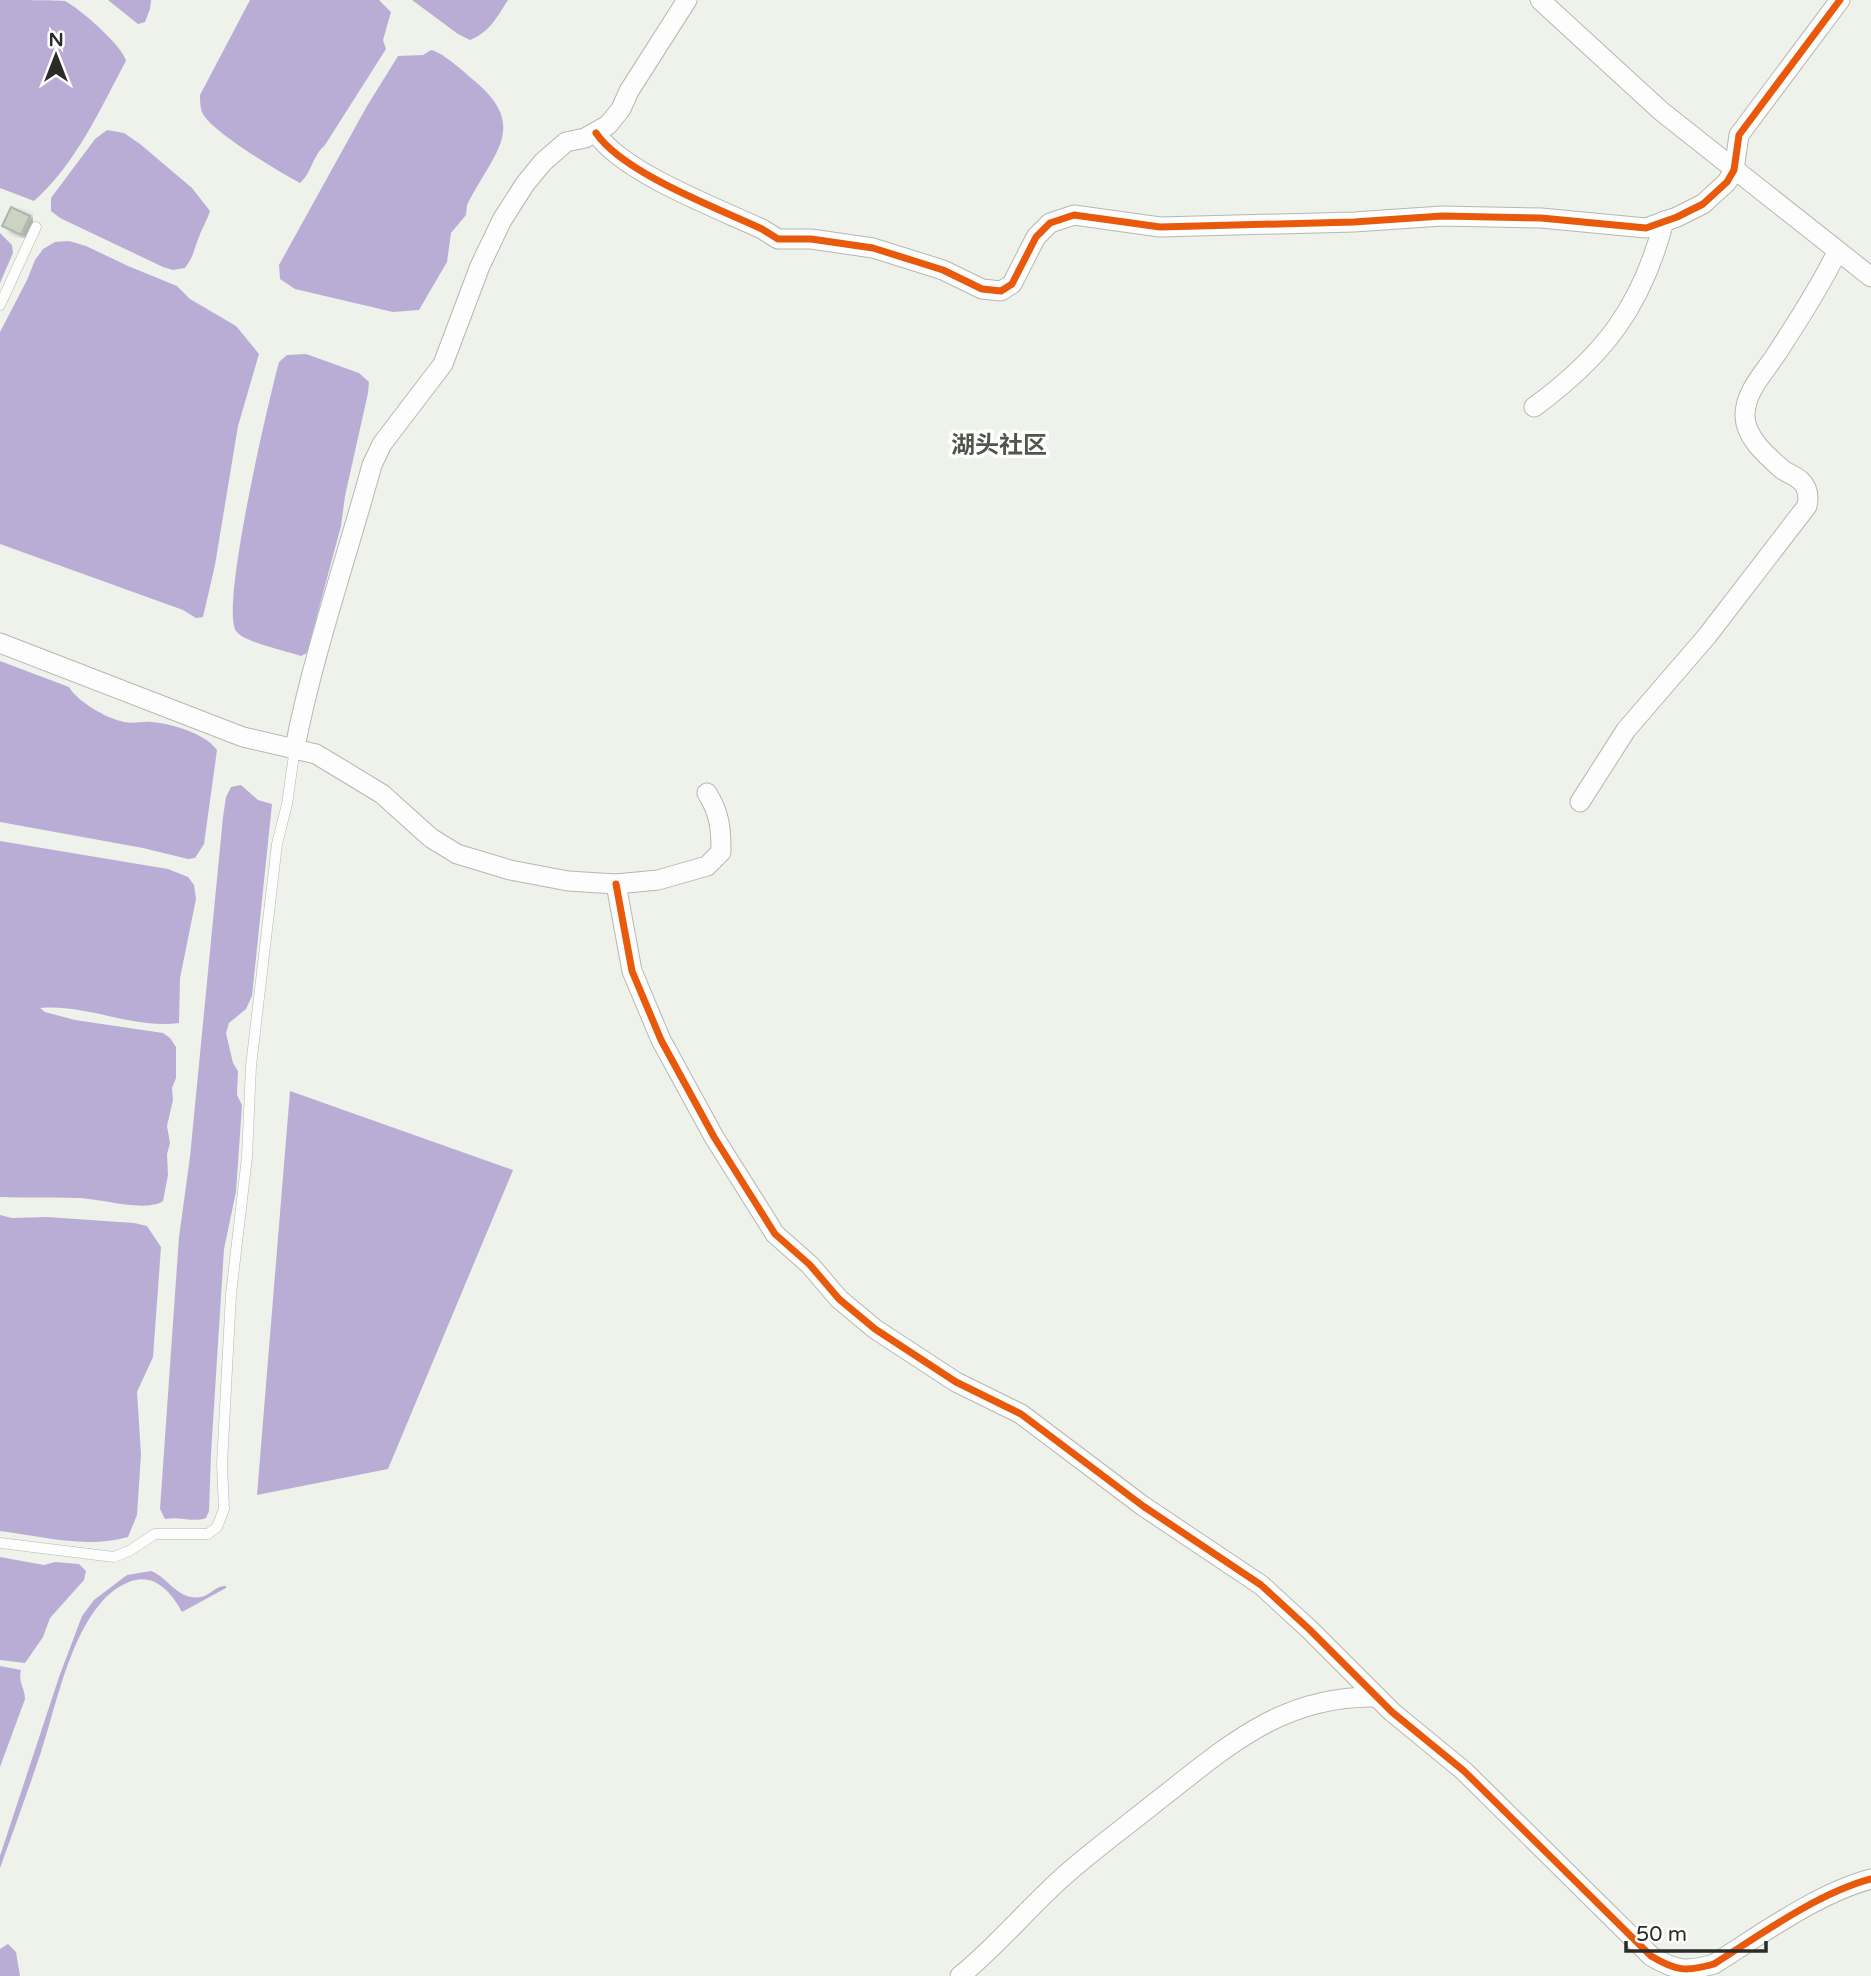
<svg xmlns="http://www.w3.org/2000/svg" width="1871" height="1976" viewBox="0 0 1871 1976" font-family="'Varela Round','Noto Sans SC',sans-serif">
<defs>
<filter id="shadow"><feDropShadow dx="8" dy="4.5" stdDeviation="2" flood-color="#0004"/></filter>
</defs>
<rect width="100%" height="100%" fill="#eef2ea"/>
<g fill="#baadd5">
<path d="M0,0c12,0 57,0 65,1 14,7 58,45 61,60 -26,48 -50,103 -92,140l-34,-13z"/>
<path d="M108,0h43l-1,9 -5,13 -7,2z"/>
<path d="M250,0h129l12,12 -8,28 3,9 -61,96c-14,13 -12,26 -25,38 -21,-11 -82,-48 -95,-66 -5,-6 -5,-15 -5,-22z"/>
<path d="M412,0h96c-11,17 -18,32 -38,40l-12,-6z"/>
<path d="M431,50c11,2 31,20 40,28 60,48 23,73 -4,127l-1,10 -15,18 -4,29 -28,48 -26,2 -98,-23 -15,-10 -1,-14 88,-159 31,-50 25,-1z"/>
<path d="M107,130l17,3 16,11 52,44 18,23c-3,10 -8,17 -11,26 -6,14 -4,17 -14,31l-12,2 -10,-3 -103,-49 -9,-7v-13l44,-59z"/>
<path d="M0,233l12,12 1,8 -13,30z"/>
<path d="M69,241l17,5 42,20 49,20 13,13 46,27 23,28 -21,72 -23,139 -12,52 -7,1 -13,-8 -183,-66v-212l27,-52 8,-20 8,-11 12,-7z"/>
<path d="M306,354l53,19 10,9 -1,11 -23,103 -4,30 -33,123 -1,4 -6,3c-14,-5 -58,-14 -65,-25 -16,-24 33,-232 43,-269l8,-7z"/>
<path d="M0,661l69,26c9,15 37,31 55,35 9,2 19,-1 28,0 20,2 53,11 65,28l-13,94 -9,14 -7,1 -45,-11 -143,-26z"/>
<path d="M241,785l17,15 14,4 -20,192 -6,13 -17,14 -3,10 7,30 5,8 -1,24 5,10 -6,87 -12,57 -13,205 -2,57 -3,7c-13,5 -27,-2 -41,1l-5,-10 19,-272 11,-80 33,-340 3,-20 5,-10z"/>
<path d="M0,841l168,28 20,8 6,8 2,14 -16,79 -1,45c-47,6 -92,-19 -139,-15l5,4 30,8 88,13 7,5 6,9v31l-4,10 1,12 -6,26 3,17 -3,11 1,21 -5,26c-17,12 -64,-3 -86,-3 -26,-1 -51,0 -77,-1z"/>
<path d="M290,1091l223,79 -125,299 -131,26z"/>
<path d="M0,1215l12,3 35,-1 87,6 13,3 14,21 -8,110 -16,35 4,62 -4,61 -9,22c-41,12 -87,-1 -128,-6z"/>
<path d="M0,1557l44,8 11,-3 24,2 7,7 -2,9 -34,38 -7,19 -18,26 -25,-3z"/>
<path d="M151,1571c18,7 27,30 50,26 10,-2 15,-12 25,-11v2l-44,24c-11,-20 -28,-40 -53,-30 -54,21 -71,120 -88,170 -13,39 -27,77 -41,116v-12l59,-179 23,-61 12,-16 33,-25z"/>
<path d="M0,1666l21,4c-3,14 4,17 4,29l-25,68z"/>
<path d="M8,1944l8,8 4,24h-20v-27z"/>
</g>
<path fill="#cbd3c3" stroke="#b0b3ae" stroke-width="2" filter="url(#shadow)" d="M11,207l19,9 -9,19 -19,-9z"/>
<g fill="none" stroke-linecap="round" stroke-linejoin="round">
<defs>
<g id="service">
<path d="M0,305l36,-78"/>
<path d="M0,1543l114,14 15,-6 26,-17h53l9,-7 7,-18 -2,-45 9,-170 16,-137 4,-91 26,-222 10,-40 8,-56"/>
</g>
<g id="minor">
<path d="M1540,0l121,111 210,166"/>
<path d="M596,133c27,40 121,75 166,96l16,10h33l62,9 70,22 39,19 19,2 11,-7 24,-47 14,-14 24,-8 86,12 194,-5 88,-6 99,2 105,10 31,-11 26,-13 24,-22 7,-12 5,-35 101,-135"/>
<path d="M1534,407c70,-51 108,-101 130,-186"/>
<path d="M0,643l243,94 73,17 66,40 49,44 26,16 53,16 58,11 48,3 42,-4 49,-14 14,-14c0,-24 -1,-38 -14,-59"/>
<path d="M295,747c19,-96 51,-187 77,-282l10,-21 61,-80 37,-98 22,-46 23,-36 18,-22 23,-20 19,-4 23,-13 13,-16 8,-18 58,-91"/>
<path d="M1580,802l46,-72 81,-94 100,-130c2,-9 1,-18 -6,-25 -5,-5 -12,-7 -18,-11 -15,-13 -39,-33 -38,-56 1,-24 20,-42 32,-61 21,-32 43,-66 60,-101"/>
<path d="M616,884l16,87 29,69 53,97 61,97 35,31 29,34 36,30 81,53 65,32 122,92 118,79 48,44 83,83 72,59 187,185c25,15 35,16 63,8 46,-29 104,-71 157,-85"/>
<path d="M960,1976c37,-30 68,-68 104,-100 29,-26 61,-49 92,-74 71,-55 125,-107 221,-105"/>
</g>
</defs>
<use href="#service" stroke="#b5b8b2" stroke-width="11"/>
<use href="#minor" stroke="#b5b8b2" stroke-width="21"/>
<use href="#service" stroke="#fcfdfc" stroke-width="10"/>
<use href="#minor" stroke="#fcfdfc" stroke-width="19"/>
<defs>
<g id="cycleway">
<path d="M596,133c27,40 121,75 166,96l16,10h33l62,9 70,22 39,19 19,2 11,-7 24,-47 14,-14 24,-8 86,12 194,-5 88,-6 99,2 105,10 31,-11 26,-13 24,-22 7,-12 5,-35 101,-135"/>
<path d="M616,884l16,87 29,69 53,97 61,97 35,31 29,34 36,30 81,53 65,32 122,92 118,79 48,44 83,83 72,59 187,185c25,15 35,16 63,8 46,-29 104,-71 157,-85"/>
</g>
</defs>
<use href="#cycleway" stroke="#fff" stroke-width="11"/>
<use href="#cycleway" stroke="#e8590c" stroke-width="7"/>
</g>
<g text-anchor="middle" stroke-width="7" stroke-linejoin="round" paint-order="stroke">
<g font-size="24" font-weight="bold" fill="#50574a" stroke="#fff">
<text x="999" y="453">湖头社区</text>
</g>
</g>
<g transform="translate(56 56)" stroke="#ffffff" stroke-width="5" paint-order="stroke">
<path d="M0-5L12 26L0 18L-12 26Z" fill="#2a2d27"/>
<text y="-10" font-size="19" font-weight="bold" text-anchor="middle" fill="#2a2d27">N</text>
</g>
<path d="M1626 1941v10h140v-10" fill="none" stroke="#2a2d27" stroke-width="3.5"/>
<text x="1636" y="1941" font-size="21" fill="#2a2d27" stroke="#ffffff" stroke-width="5" paint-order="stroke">50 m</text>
</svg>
